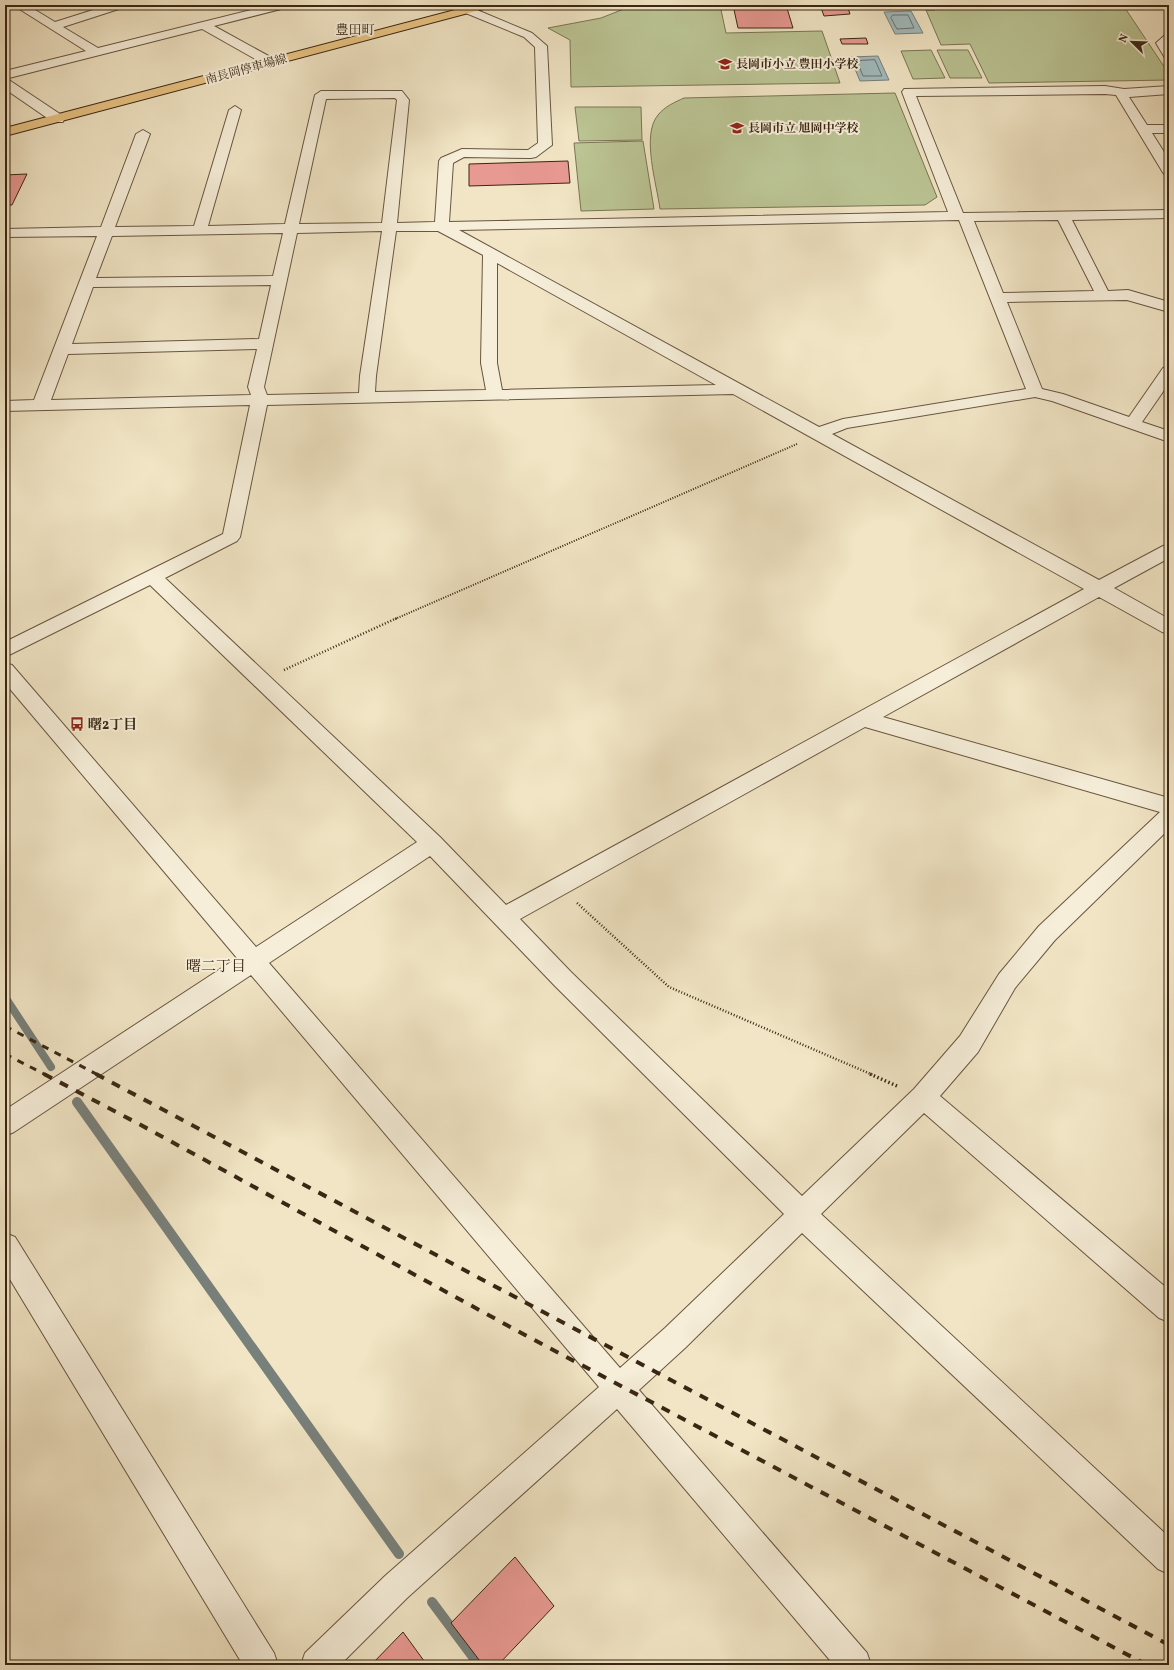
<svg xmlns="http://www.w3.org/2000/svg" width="1174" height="1670" viewBox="0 0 1174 1670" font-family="Vollkorn,'Noto Serif JP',serif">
<rect width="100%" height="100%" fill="#f1e5c5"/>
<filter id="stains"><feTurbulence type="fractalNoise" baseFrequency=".005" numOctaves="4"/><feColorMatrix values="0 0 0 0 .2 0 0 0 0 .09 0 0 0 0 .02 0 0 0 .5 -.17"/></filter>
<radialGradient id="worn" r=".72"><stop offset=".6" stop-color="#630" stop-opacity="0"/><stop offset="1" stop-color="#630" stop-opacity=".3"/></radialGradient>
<g fill="#bbc494" stroke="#7a7654">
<path d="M634,5h86l6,28 96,-2 18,52 -269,4 -1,-47 -22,-12 53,-10z"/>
<path d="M932,5h191l46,69v6l-180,3 -19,-39 -29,1 -15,-35h9l-4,-4z"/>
<path d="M931,50l14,28 -32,1 -12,-28z"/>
<path d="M937,50h31l14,28h-32z"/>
<path d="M895,93l42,104 -12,8 -265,4c-3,-24 -19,-74 -2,-94 6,-8 17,-13 26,-17z"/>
<path d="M575,107h66l1,33 -63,1z"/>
<path d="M643,141l11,68 -73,2 -7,-68z"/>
</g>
<g fill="#a1bcc0" stroke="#78807b">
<path d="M911,11l12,22 -28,1 -11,-22z"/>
<path d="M878,56l11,24 -29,1 -10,-24z"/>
</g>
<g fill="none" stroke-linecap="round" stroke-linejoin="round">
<g stroke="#6e726a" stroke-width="1">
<path d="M893,15h15l6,13 -17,1 -6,-11z"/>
<path d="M875,60l7,16h-19l-6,-15z"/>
</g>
<path stroke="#78807b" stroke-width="8" d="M5,997l46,70"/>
<g stroke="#78807b" stroke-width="10">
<path d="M77,1102l322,452"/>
<path d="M432,1602l47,63"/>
</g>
</g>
<g fill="#e89992" stroke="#3a2713">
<path d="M733,5h53l7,23h-55z"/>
<path d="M820,5h27l3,9 -26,2z"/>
<path d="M877,5h41l1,1 -41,2z"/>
<path d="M866,38l2,6h-26l-2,-5z"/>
<path d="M568,161l2,22 -101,3v-22z"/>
<path d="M27,174l-15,31h-7v-30z"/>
<path d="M515,1557l39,49 -56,59h-15l-32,-42z"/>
<path d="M403,1632l24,33h-56z"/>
</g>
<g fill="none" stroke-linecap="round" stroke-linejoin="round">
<defs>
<g id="minor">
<path d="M13,5h14l28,17 54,-17h18l-2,2 -62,20 35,21 173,-43h20l-2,2 -75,19 60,33 2,3 -2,3h-8l-64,-36 -197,50v-8l81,-20z"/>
<path d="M449,5h16l67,28 15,13 5,99 -16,12 -5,1 -67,-1 -11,6 -4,59 499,-10 -46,-120 2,-3 201,-3 19,3 45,-3v8l-40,3 18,28h22v8h-17l17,27v15l-5,-1 -2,-3 -46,-76 -11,-1 -189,2 47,117 206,-3v8l-97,2 36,71 20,-1 41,12v10l-42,-12 -120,2 35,87 21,5 66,23 34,-49 6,-2v17l-27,39 27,9v11l-117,-41 -17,-4 -188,31 -15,6 267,146 64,-34 6,-2v14l-55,30 55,31v15l-7,-2 -63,-35 -216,120 286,81v31l-114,111 -40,48 -37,64 -38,44 229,194v32l-10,-4 -235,-205 -103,101 348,323v37l-11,-5 -356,-336 -117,115 -46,42 228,263 4,12h-37l-217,-256 -210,189 -67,67h-39l4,-12 80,-77 214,-189 -348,-412 -237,157 -9,4v-26l232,-152 -232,-275v-20l7,2 244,282 161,-105 -267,-257 -145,72v-15l218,-108 27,-129 -245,6v-10l29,-1 63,-164 -92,1v-8l96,-2 35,-93 7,-4 7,4 -35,93 79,-1 35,-116 6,-4 6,4 -33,116 77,-2 30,-129 6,-4h81l7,9 -12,123 38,-1 4,-61 2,-3 21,-9 66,1 10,-7 -3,-96 -11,-10 -73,-30zM395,98l2,2 -15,123 -83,1 27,-125zM959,220l67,169 -183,30 -24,8 -360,-197zM1058,220l36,71 -91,2 -29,-72zM382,231l-22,145 -1,17 -92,2 -3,-8 33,-154zM396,231h42l45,24 -2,108 5,27 -111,2 1,-16zM283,233l-10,43 -177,2 16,-42zM497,263l219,122 -214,5 -5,-27zM271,285l-12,54 -187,5 21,-57zM257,349l-9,38 3,8 -200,5 17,-46zM733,394l351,195 -578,316 -66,-68 -275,-259 72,-37 3,-4 27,-132zM865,727l295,85 -121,114 -40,48 -39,62 -46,53 -112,107 -231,-224 -51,-53zM430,856l125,130 229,228 -119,114 -45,40 -351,-405z"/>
<path d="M1169,34v25l-4,-1 -9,-15 9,-8z"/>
<path d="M5,79l4,1 54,36 1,3 -1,3h-10l-48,-33z"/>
<path d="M5,1233l10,4 259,416 4,12h-35l-238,-394z"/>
</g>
<path id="major" d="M474,5h19l-2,2 -486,129v-8z"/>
</defs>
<use href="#minor" stroke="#685640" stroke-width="2"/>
<use href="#major" stroke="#3a2713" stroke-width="2"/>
<path stroke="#3a2713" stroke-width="2" stroke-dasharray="1 1.5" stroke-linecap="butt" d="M395,619l402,-175"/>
<g stroke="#3a2713" stroke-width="2.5" stroke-dasharray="1 2" stroke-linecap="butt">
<path d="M284,670l113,-52"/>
<path d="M577,903l92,84 204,88"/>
</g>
<path stroke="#3a2713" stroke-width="3.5" stroke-dasharray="1.5 2.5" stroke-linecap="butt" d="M870,1074l27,12"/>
<use href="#minor" fill="#f6eed9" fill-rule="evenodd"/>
<use href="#major" fill="#e8c282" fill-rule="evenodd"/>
<g stroke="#3a2713" stroke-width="3" stroke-dasharray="7 7" stroke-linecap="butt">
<path d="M5,1026l93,49"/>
<path d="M5,1054l41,21"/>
</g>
<g stroke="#3a2713" stroke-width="4" stroke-dasharray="9 9" stroke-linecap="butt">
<path d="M44,1074l95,50 386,211 622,330"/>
<path d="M96,1074l1073,571"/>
</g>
</g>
<defs>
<symbol id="school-bare" viewBox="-9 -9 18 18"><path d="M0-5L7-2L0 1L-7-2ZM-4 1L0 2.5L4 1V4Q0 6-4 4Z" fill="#8f2418" stroke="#f6eed9" stroke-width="2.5" paint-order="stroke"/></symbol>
<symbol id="bus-bare" viewBox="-9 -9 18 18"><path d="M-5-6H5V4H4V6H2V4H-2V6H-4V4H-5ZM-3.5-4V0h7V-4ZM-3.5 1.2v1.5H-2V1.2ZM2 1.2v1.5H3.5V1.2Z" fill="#8f2418" stroke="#f6eed9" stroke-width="2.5" paint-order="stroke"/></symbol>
</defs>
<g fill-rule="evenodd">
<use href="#school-bare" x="715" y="54" width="20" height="20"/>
<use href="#school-bare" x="727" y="118" width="20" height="20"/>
<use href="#bus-bare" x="67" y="714" width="20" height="20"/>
</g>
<g text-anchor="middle" stroke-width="4" stroke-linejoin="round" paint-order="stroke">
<g font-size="12" font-weight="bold" fill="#3a2713" stroke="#f6eed9" text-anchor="start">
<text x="736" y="68">長岡市小立 豊田小学校</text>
<text x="748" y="132">長岡市立 旭岡中学校</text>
</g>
<g font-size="12" fill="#3a2713" stroke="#f6eed9">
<text transform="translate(246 69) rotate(-15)" y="4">南長岡停車場線</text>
</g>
<g font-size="13" fill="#3a2713" stroke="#f6eed9">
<text x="355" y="34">豊田町</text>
</g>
<g font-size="14" font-weight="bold" fill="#3a2713" stroke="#f6eed9" text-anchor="start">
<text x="88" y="729">曙2丁目</text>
</g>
<g font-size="15" fill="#3a2713" stroke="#f6eed9">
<text x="216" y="971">曙二丁目</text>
</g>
</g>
<rect width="1174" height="1670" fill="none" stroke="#f1e5c5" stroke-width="20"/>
<rect x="6" y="6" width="1162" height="1658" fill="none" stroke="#3a2713" stroke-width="2"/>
<rect x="10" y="10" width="1154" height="1650" fill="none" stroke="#3a2713"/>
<g transform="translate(1132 42) rotate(293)" stroke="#f6eed9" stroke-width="3" paint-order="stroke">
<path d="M0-3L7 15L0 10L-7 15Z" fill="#3a2713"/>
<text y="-6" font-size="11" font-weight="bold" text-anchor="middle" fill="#3a2713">N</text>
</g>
<rect width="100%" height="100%" filter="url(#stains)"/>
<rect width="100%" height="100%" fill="url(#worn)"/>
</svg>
